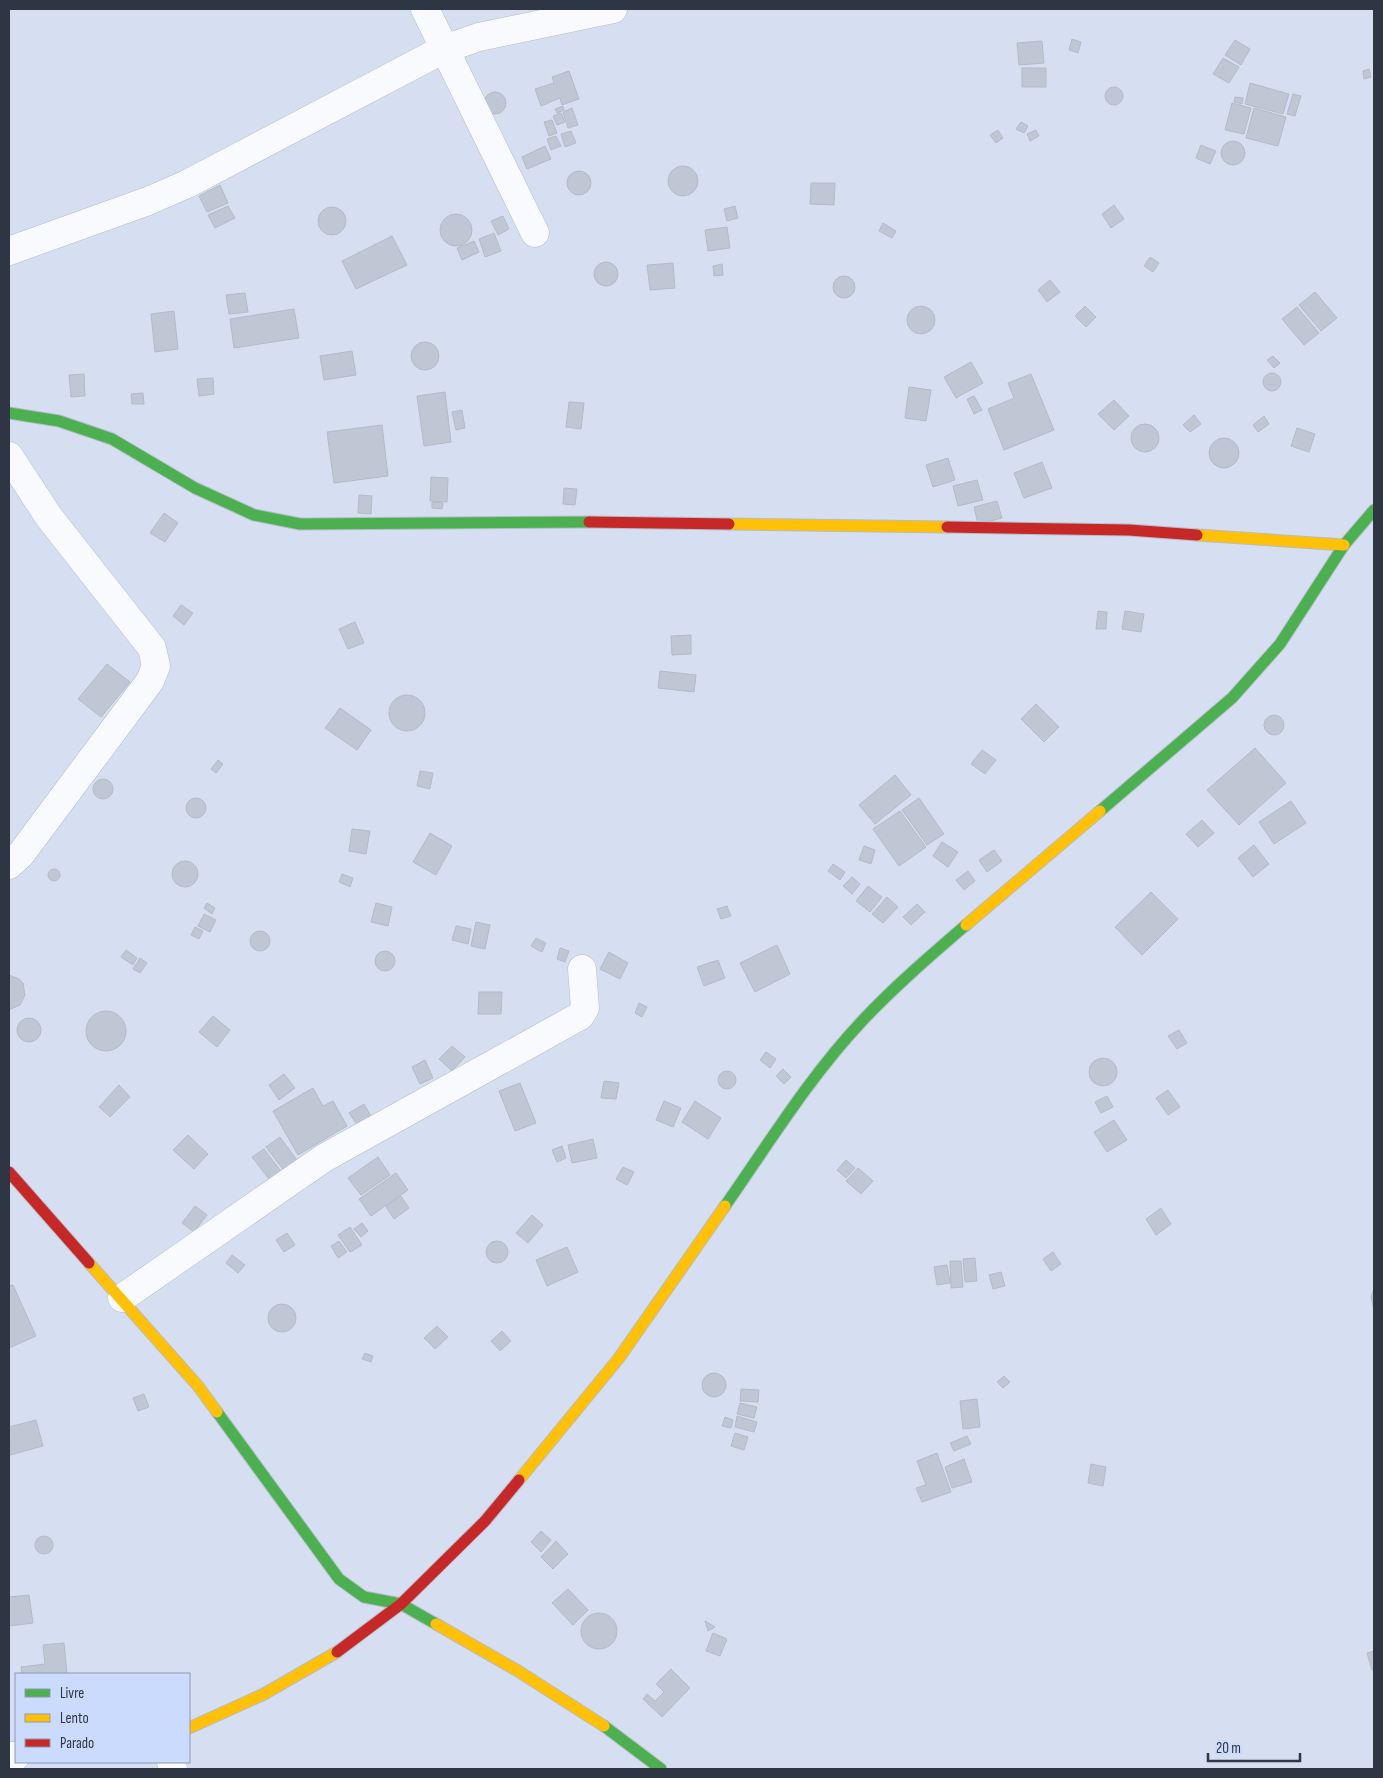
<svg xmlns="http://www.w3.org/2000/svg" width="1383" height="1778" viewBox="0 0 1383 1778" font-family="'Sofia Sans Condensed',sans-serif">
<rect width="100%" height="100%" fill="#d6dff1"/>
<g fill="#bfc7d5" stroke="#b3bac8">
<path d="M1072,39l9,3 -3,11 -9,-3z"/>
<path d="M1235,40l15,9 -9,16 -16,-10z"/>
<path d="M1042,41l2,22 -25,2 -2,-22z"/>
<path d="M1223,58l16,9 -10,16 -16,-9z"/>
<rect x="1022" y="68" width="24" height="19"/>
<path d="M1369,69l2,8 -7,2 -1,-8z"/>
<path d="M569,71l10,28 -17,6 -2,-7 -19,8 -6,-17 19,-6 -2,-6z"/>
<path d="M1250,83l39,11 -6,20 -38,-10z"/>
<circle cx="1114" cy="96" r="9"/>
<circle cx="495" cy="103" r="11"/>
<path d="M1293,94l8,2 -6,20 -8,-2z"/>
<path d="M1235,97l8,1 -1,6 -8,-2z"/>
<path d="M1232,103l19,5 -7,26 -19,-4z"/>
<path d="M563,106l1,4 -7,3 -2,-4z"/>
<path d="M572,108l6,17 -10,3 -5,-16z"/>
<path d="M1254,108l32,9 -8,29 -32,-8z"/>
<path d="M561,113l4,9 -8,3 -4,-9z"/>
<path d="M552,120l5,13 -8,3 -5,-14z"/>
<path d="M1021,122l7,4 -4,7 -8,-4z"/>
<path d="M998,130l5,8 -7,5 -6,-8z"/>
<path d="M1036,130l3,6 -9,5 -3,-7z"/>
<path d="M571,131l5,12 -11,4 -4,-13z"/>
<path d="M556,136l5,10 -10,4 -4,-11z"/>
<circle cx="1233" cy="153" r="12"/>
<path d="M1201,145l15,6 -6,13 -14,-6z"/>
<path d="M545,146l6,13 -24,10 -5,-12z"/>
<circle cx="683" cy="181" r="15"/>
<circle cx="579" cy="183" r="12"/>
<path d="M811,183h24l-1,22 -24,-1z"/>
<path d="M220,185l8,18 -21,9 -8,-16z"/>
<path d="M1114,205l10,14 -13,9 -9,-14z"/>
<path d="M228,206l7,12 -20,10 -7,-13z"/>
<path d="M735,206l3,12 -11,3 -3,-12z"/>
<circle cx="332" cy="221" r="14"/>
<circle cx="456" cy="230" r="16"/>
<path d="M503,216l6,13 -11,6 -7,-14z"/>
<path d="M883,223l13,8 -4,7 -13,-7z"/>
<path d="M727,227l3,21 -22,3 -3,-21z"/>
<path d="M494,233l7,18 -16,6 -6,-18z"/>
<path d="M392,236l15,29 -51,24 -14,-28z"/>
<path d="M474,241l5,11 -17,8 -5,-12z"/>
<path d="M1150,257l9,6 -6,9 -9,-6z"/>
<circle cx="606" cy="274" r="12"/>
<path d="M673,263l2,25 -25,2 -3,-25z"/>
<path d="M722,264l1,11 -9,1 -1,-10z"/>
<circle cx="844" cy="287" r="11"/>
<path d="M1050,280l10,12 -13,10 -9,-12z"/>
<path d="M1315,292l22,26 -16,13 -22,-26z"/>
<path d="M245,293l3,19 -19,2 -3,-19z"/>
<path d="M1085,306l11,11 -10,10 -11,-11z"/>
<circle cx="921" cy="320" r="14"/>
<path d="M1297,307l22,26 -15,12 -22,-26z"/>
<path d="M294,309l5,29 -65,10 -4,-29z"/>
<path d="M174,311l4,38 -23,3 -4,-38z"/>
<circle cx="425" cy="356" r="14"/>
<path d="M352,351l4,24 -32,5 -4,-24z"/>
<path d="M1273,356l7,7 -6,5 -7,-8z"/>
<path d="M971,362l12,21 -27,15 -12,-21z"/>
<circle cx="1272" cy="382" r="9"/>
<path d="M84,374l1,22 -14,1 -2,-22z"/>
<path d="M1031,374l23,56 -50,20 -16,-41 26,-11 -6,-15z"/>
<path d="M213,378l1,16 -15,2 -2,-17z"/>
<path d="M909,387l22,3 -5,31 -21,-3z"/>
<path d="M445,392l6,50 -27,4 -7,-50z"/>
<path d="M143,393l1,11h-12l-1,-10z"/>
<path d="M974,396l8,14 -8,4 -7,-15z"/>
<path d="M1114,400l15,16 -15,14 -16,-16z"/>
<path d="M569,402l15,1 -3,26 -15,-2z"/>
<path d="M462,410l3,18 -9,2 -4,-18z"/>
<path d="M1194,415l7,9 -11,8 -7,-7z"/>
<path d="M1264,416l5,8 -11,8 -5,-7z"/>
<circle cx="1145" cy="438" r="14"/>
<path d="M382,425l6,51 -54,7 -7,-51z"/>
<path d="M1297,428l18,6 -6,18 -18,-6z"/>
<circle cx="1224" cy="453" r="15"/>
<path d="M948,458l7,22 -22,7 -7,-22z"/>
<path d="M1042,462l10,26 -28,10 -10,-25z"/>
<path d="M431,477l17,1 -1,24 -17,-1z"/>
<path d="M977,480l6,20 -25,6 -5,-20z"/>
<path d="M564,488l13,1 -2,16 -12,-1z"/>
<path d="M359,495l13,1 -1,18 -13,-1z"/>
<path d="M997,501l5,17 -24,6 -4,-17z"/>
<path d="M432,502l11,1 -1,6 -10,-1z"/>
<path d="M164,513l14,10 -13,19 -15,-9z"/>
<path d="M181,605l12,8 -9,12 -11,-9z"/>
<path d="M1098,611l9,1 -1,17h-10z"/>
<path d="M1125,611l19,3 -3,18 -19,-3z"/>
<path d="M355,622l9,21 -16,6 -9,-20z"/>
<path d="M691,635v19l-19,1 -1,-19z"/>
<path d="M107,664l23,18 -29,35 -23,-18z"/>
<path d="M660,671l36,4 -2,17 -36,-4z"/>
<circle cx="407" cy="713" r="18"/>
<path d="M1036,704l23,23 -15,15 -23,-23z"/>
<path d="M340,708l31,22 -14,20 -32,-22z"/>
<circle cx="1274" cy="725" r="10"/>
<path d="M1255,748l31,35 -47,42 -32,-35z"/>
<path d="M982,750l14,10 -11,14 -14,-10z"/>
<path d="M218,760l5,4 -7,9 -5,-4z"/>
<path d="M420,771l13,2 -3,16 -13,-3z"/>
<path d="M895,775l16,20 -36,29 -16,-19z"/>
<circle cx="103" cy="789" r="10"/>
<path d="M919,798l25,36 -17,11 -25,-35z"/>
<circle cx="196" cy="808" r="10"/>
<path d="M1291,801l15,22 -32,21 -15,-22z"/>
<path d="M900,811l26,36 -27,19 -26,-37z"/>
<path d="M1202,820l12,13 -16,14 -12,-13z"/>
<path d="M352,829l18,2 -4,23 -17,-3z"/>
<path d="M430,833l22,13 -16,29 -23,-13z"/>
<path d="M942,842l16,10 -10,15 -15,-11z"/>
<path d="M1254,845l15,19 -16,13 -15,-19z"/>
<path d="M864,846l11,4 -4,14 -12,-4z"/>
<path d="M994,850l8,11 -15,11 -8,-12z"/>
<circle cx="185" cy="874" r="13"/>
<path d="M833,864l12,8 -5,8 -12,-9z"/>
<circle cx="54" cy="875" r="6"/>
<path d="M968,871l7,10 -11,9 -8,-10z"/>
<path d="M342,874l11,4 -3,9 -11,-5z"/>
<path d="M852,877l8,7 -8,10 -9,-8z"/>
<path d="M868,886l14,11 -12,15 -14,-11z"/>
<path d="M1151,892l27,27 -36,36 -27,-28z"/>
<path d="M887,897l11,10 -15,16 -11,-9z"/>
<path d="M207,903l8,5 -3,6 -8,-6z"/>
<path d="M376,903l16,4 -4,19 -17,-4z"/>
<path d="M917,904l8,8 -14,13 -8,-8z"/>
<path d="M727,906l4,10 -10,3 -4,-10z"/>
<path d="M204,914l12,6 -6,12 -12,-6z"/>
<path d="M476,922l14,3 -5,24 -14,-3z"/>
<path d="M456,926l15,3 -3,15 -16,-4z"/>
<path d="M195,927l8,4 -4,8 -8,-4z"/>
<circle cx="260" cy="941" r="10"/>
<path d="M536,938l10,5 -4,9 -11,-6z"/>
<path d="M777,945l13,29 -35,18 -15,-29z"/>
<path d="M560,948l9,3 -4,11 -8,-3z"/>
<path d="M126,950l11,8 -4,7 -12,-8z"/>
<circle cx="385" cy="961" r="10"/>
<path d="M609,952l19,11 -8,16 -20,-10z"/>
<path d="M140,958l7,5 -7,10 -7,-4z"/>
<path d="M718,960l7,18 -21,8 -7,-19z"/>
<path d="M9,975l10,4 4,4 2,12 -5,10 -11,5z"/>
<path d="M479,992h23l-1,22h-23z"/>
<path d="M639,1003l8,4 -5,10 -7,-4z"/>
<circle cx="106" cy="1031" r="20"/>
<path d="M213,1016l17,14 -13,17 -18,-15z"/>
<circle cx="29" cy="1030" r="12"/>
<path d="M1179,1030l8,13 -10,6 -9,-13z"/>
<path d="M452,1046l13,11 -13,14 -13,-12z"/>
<path d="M766,1052l10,7 -6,9 -10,-8z"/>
<circle cx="1103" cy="1072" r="14"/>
<path d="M425,1060l8,18 -13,6 -8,-17z"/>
<path d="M783,1069l8,8 -7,7 -8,-8z"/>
<circle cx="727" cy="1080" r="9"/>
<path d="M284,1074l11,14 -16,12 -10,-15z"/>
<path d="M604,1081l15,2 -3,16 -15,-1z"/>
<path d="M520,1083l16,40 -21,8 -16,-40z"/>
<path d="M119,1085l11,12 -20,20 -11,-10z"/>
<path d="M313,1088l10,18 10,-5 14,25 -49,29 -25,-44z"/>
<path d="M1168,1090l12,17 -12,8 -12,-17z"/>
<path d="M1107,1096l6,11 -12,6 -6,-11z"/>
<path d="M664,1101l17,7 -8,19 -17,-7z"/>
<path d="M695,1101l26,17 -13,21 -26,-17z"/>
<path d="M364,1104l8,14 -14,8 -9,-13z"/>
<path d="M1114,1120l13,20 -20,12 -13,-20z"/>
<path d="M188,1135l20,19 -14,15 -21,-19z"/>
<path d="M280,1137l19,26 -13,10 -20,-26z"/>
<path d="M593,1139l4,19 -25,5 -4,-18z"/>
<path d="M562,1146l4,12 -9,4 -5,-12z"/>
<path d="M264,1149l19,25 -11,9 -20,-26z"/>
<path d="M378,1157l12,18 -29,20 -13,-17z"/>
<path d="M846,1160l9,8 -9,10 -9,-8z"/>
<path d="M623,1167l11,5 -7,13 -11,-6z"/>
<path d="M858,1168l15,13 -12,13 -15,-13z"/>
<path d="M396,1173l12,17 -37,26 -12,-17z"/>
<path d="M401,1196l8,12 -15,11 -8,-12z"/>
<path d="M195,1206l12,9 -13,17 -12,-9z"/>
<path d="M1161,1208l10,16 -15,11 -10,-16z"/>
<path d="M532,1215l11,10 -15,18 -12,-10z"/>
<path d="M362,1223l6,8 -7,6 -7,-8z"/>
<path d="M350,1227l12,18 -12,7 -12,-17z"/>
<path d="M287,1233l8,12 -11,7 -8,-12z"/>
<path d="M339,1241l8,11 -9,6 -7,-12z"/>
<circle cx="497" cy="1252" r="11"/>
<path d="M567,1247l11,25 -31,14 -11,-26z"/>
<path d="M1053,1252l8,12 -10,7 -8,-12z"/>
<path d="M232,1255l13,10 -7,8 -12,-10z"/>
<path d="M975,1258l2,23 -12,1 -2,-23z"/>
<path d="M950,1261h11l2,26 -12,1z"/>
<path d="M947,1265l3,18 -13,2 -3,-18z"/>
<path d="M1001,1272l4,14 -12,3 -4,-14z"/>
<path d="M13,1285l23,51 -27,12v-62z"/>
<path d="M1374,1288v22l-3,-13z"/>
<circle cx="282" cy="1318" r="14"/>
<path d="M437,1326l11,11 -13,12 -11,-11z"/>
<path d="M502,1331l9,10 -11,10 -9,-10z"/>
<path d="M365,1353l8,3 -2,6 -9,-3z"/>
<circle cx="714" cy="1385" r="12"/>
<path d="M1004,1376l6,6 -7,6 -6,-6z"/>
<path d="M741,1389l18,1 -1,12 -18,-1z"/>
<path d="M144,1394l5,13 -11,4 -5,-13z"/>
<path d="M977,1399l3,28 -17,2 -3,-28z"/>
<path d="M740,1403l17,4 -3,11 -17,-4z"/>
<path d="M737,1416l20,6 -3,10 -19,-5z"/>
<path d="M725,1417l8,3 -2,8 -9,-2z"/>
<path d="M36,1420l7,26 -33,9 -1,-28z"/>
<path d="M735,1433l13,4 -4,13 -13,-4z"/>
<path d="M967,1436l4,8 -17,7 -4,-8z"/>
<path d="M937,1453l14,39 -29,10 -6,-14 10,-3 -9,-24z"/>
<path d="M964,1459l8,23 -20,6 -7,-21z"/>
<path d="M1091,1464l15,3 -3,19 -15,-3z"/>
<path d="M541,1531l10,9 -10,12 -10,-10z"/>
<circle cx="44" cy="1545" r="9"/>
<path d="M556,1541l12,13 -15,15 -12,-12z"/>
<path d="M568,1589l20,21 -15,15 -21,-22z"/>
<path d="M29,1595l4,28 -24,3v-29z"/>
<circle cx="599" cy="1631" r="18"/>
<path d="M705,1621l10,6 -7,4z"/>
<path d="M713,1633l14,6 -7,17 -14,-5z"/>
<path d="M64,1643l3,31h-45l-1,-7 24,-3 -2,-19z"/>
<path d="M1374,1651v19h-2l-5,-17z"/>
<path d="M671,1669l19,19 -28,29 -19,-18 4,-5 8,7 9,-9 -8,-8z"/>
</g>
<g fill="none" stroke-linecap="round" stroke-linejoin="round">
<defs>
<g id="street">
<path d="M425,9l110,224"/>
<path d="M9,251l139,-50 39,-17 257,-135 35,-12 134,-28"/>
<path d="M9,456l40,61 103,131 4,18 -6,15 -129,173 -12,11"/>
<path d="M122,1298l202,-140 256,-142 5,-8 -3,-39"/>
<path d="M9,1756h7"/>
<path d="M171,1762l2,7"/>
</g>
<g id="fast">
<path d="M9,413l50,8 53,18 83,49 59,27 46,9 289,-2"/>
<path d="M1100,811l132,-113 48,-54 64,-99 30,-35"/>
<path d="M725,1206c44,-63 85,-130 138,-186 32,-34 67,-64 103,-95"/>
<path d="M217,1412l122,167 25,18 37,7 35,20"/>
<path d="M604,1726l57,43"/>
</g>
<g id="slow">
<path d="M729,524l218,3"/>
<path d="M1197,535l147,10"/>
<path d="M966,925l134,-114"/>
<path d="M89,1263l109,123 19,26"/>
<path d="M519,1480l100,-122 106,-152"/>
<path d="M436,1624l82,47 86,55"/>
<path d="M189,1728l75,-34 73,-42"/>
</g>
<g id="jam">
<path d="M589,522l140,2"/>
<path d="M947,527l182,3 68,5"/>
<path d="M9,1172l80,91"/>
<path d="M337,1652l64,-48 84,-83 34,-41"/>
</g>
</defs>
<use href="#street" stroke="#b5bcca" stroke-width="29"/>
<use href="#fast" stroke="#b5bcca" stroke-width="13"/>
<use href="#slow" stroke="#b5bcca" stroke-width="13"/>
<use href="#jam" stroke="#b5bcca" stroke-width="13"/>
<use href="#street" stroke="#f9fafd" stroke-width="28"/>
<use href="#fast" stroke="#4caf50" stroke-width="11"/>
<use href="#slow" stroke="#ffc107" stroke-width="11"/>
<use href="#jam" stroke="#c62828" stroke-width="11"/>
</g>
<rect width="1383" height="1778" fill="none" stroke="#2f3643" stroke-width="20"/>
<rect x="15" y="1673" width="175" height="90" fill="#cadbfd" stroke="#8c99b3"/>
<rect x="25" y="1689" width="25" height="8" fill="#4caf50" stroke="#8c99b3"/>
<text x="60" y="1698" font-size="15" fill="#2f3643">Livre</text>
<rect x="25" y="1714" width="25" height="8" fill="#ffc107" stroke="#8c99b3"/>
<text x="60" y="1723" font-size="15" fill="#2f3643">Lento</text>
<rect x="25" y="1739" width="25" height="8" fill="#c62828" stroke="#8c99b3"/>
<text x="60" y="1748" font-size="15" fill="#2f3643">Parado</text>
<path d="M1208 1753v8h92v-8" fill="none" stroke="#2f3643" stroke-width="2.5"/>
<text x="1216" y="1753" font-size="15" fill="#2f3643" stroke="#cadbfd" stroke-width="4" paint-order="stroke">20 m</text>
</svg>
